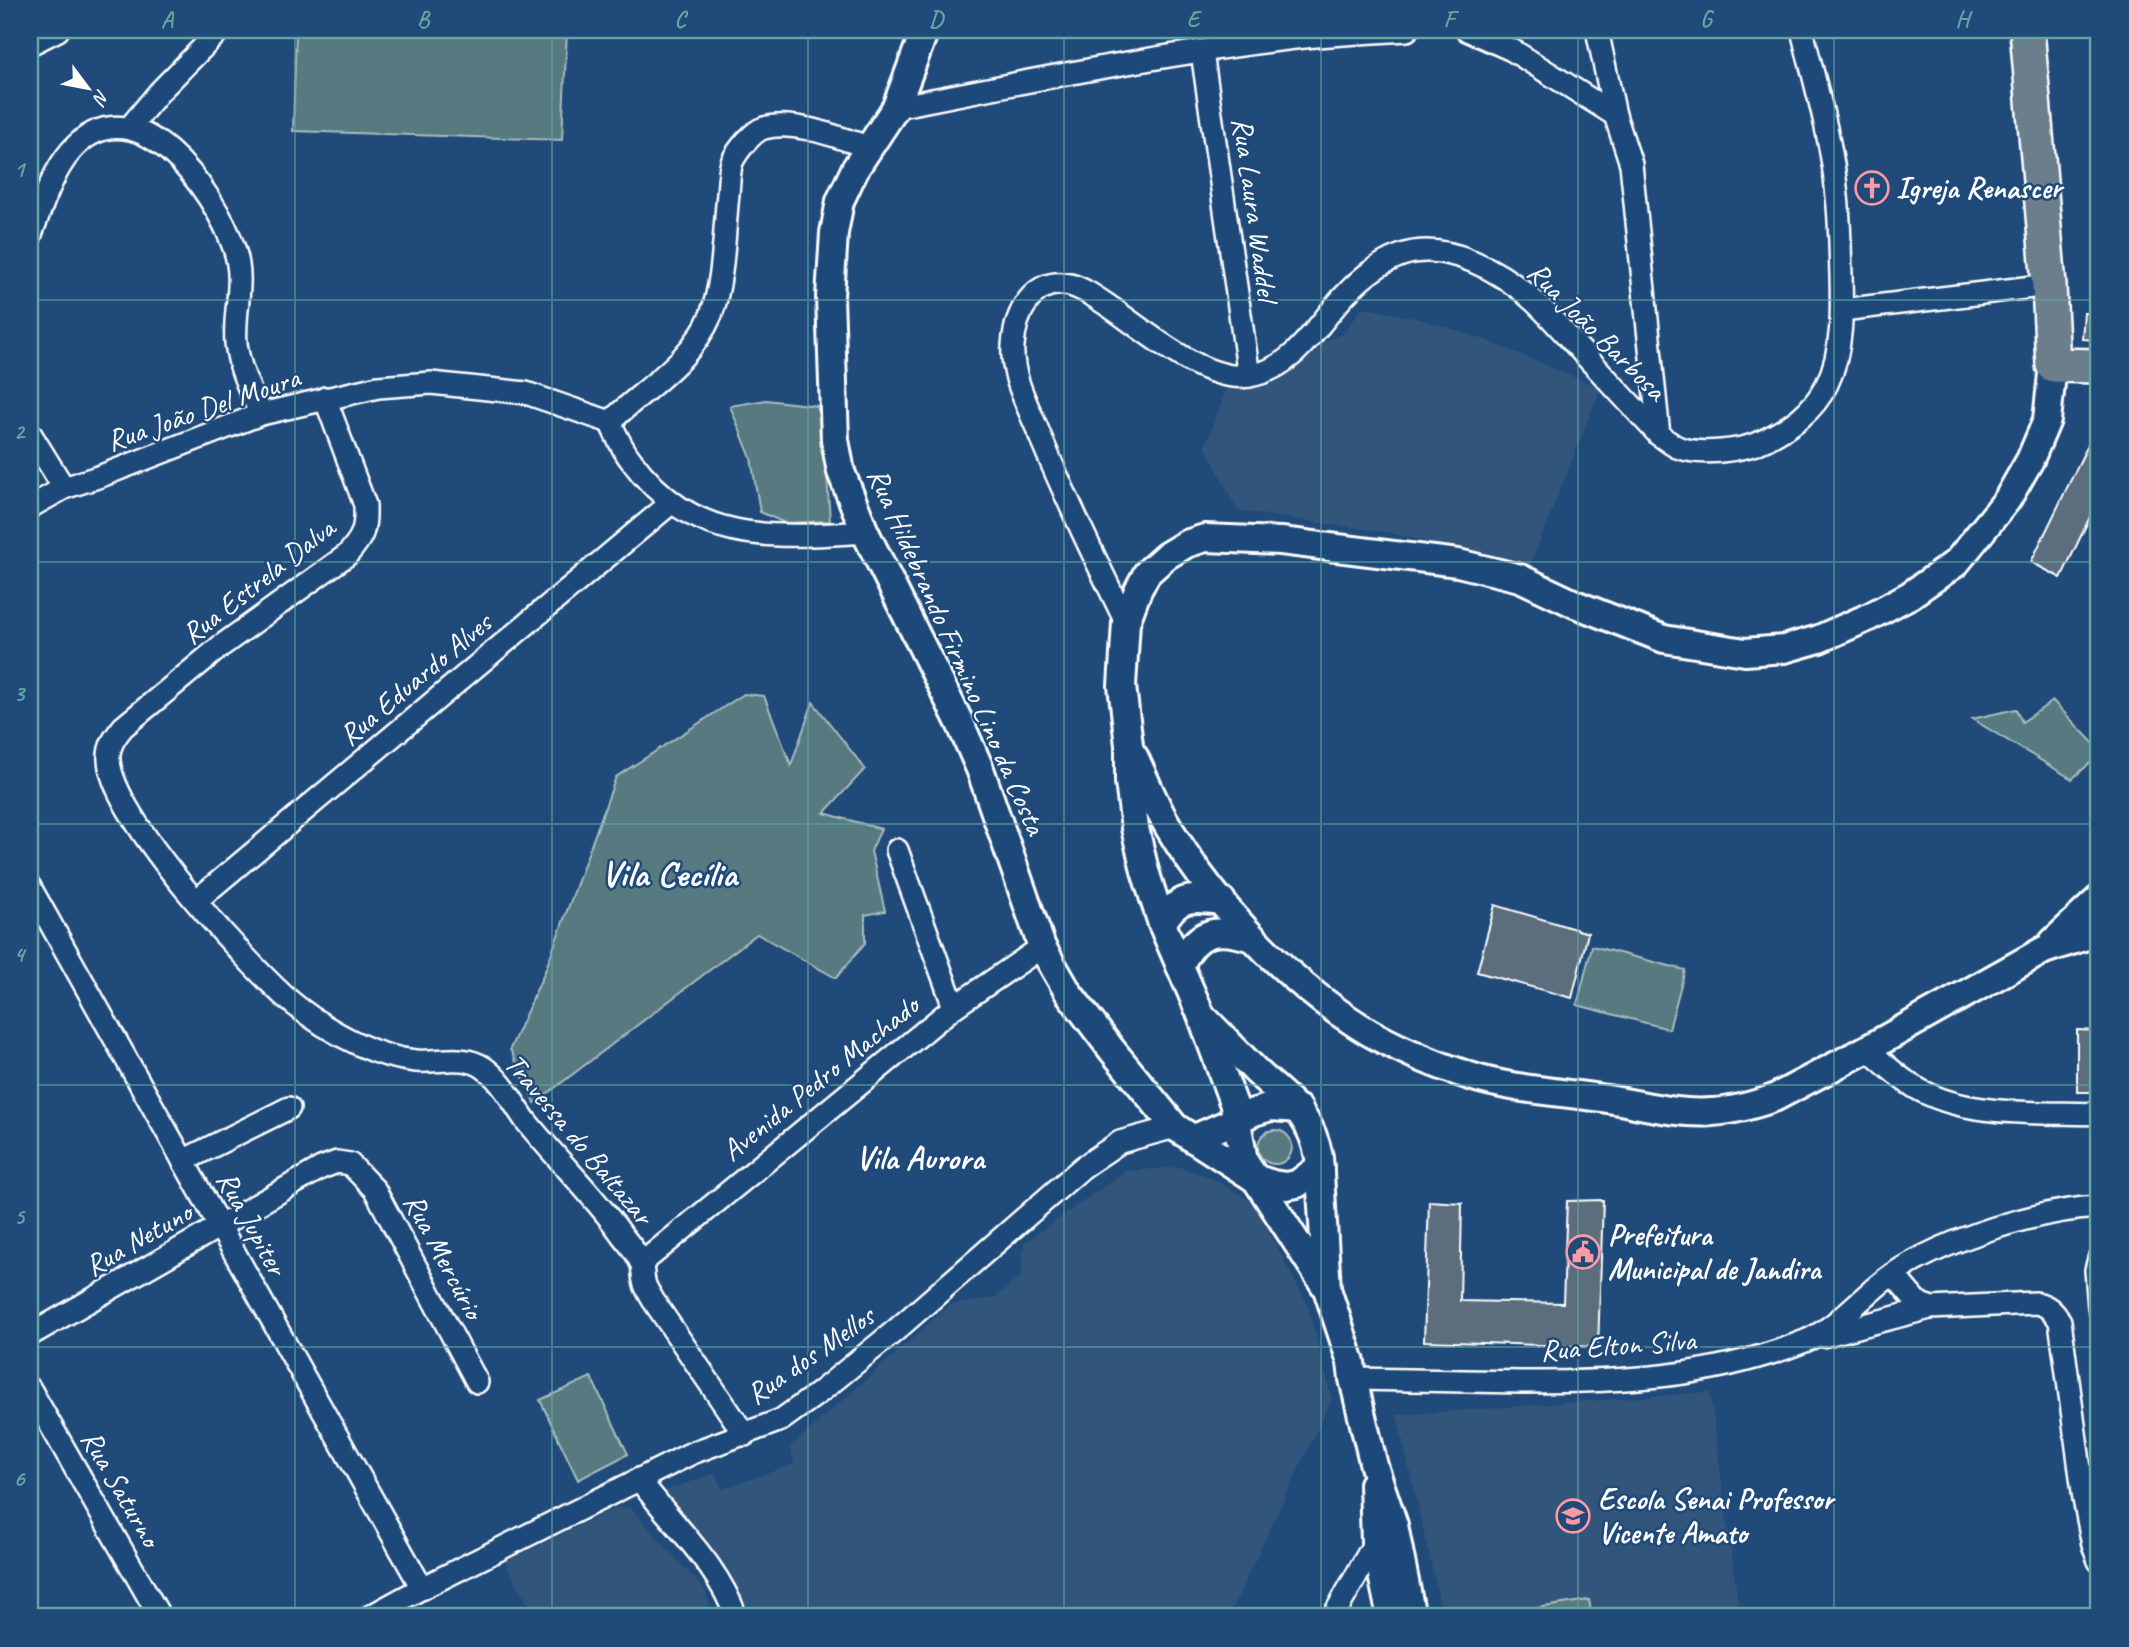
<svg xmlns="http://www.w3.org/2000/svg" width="2129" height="1647" viewBox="0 0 2129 1647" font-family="Caveat,sans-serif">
<rect width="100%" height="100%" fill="#1f4a7a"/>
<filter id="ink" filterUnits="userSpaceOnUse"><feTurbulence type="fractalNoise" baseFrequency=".0143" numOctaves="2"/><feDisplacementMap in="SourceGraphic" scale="14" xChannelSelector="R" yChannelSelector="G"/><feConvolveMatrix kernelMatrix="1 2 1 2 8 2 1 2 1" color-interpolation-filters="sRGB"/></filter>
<g filter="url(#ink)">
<g fill="#31557b">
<path d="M1362,307l62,13 59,19 118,49 -71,178 -140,-33 -152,-22 -33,-65 23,-61 116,-52z"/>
<path d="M1180,1167l30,10 38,22 18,26 42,81 24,93 -104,218h-479l-22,-48 -65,-77 53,-19 7,16 72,-25 -4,-17 160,-142 44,-7 27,-22 3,-33 101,-72z"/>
<path d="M1710,1392l30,225h-297l-46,-202z"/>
<path d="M630,1507l75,83 9,27h-179l-30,-55 110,-54z"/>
</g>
<g fill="#567a7f" stroke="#aabcbf" stroke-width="2">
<path d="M296,30h271l-5,110 -269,-9z"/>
<path d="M766,400l51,6 9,53 4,62 -45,2 -25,-11 -9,-54 -21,-52z"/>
<path d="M744,694l20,2 27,69 22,-63 52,67 -41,44 57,16 -10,22 14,60 -20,4v28l-29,35 -79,-44 -222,169 -25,-54 35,-78 71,-194z"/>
<path d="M2053,701l46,48v6l-27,24 -100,-60 44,-10 6,13z"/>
<path d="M1592,946l93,24 -16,59 -92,-24z"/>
<circle cx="1275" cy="1147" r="17"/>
<path d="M591,1377l37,77 -50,26 -38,-80z"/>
<path d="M1589,1600l3,17h-79l-1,-5z"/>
</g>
<g fill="#5c6e7d" stroke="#fff" stroke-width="2">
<path d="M2084,313h15v27l-17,-1z"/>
<path d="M2099,422v76l-38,80 -30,-16z"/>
<path d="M1495,905l93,28 -16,65 -95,-26z"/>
<path d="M2077,1030l22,1v61h-22z"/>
<path d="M1603,1200l-5,147 -174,-6 5,-140 33,2 -2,98 103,2 4,-102z"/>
</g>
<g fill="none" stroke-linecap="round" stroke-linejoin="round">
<defs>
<g id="minor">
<path d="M1467,30l45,20 103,65"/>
<path d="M1597,30l18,85 16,49 28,271"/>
<path d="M30,44l28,-14"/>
<path d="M1202,52l47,324"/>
<path d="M896,107c132,-26 265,-53 399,-69 37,-4 75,-6 112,-8"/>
<path d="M130,127l30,-36 60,-61"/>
<path d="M30,237c11,-28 21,-63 41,-86 64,-73 144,41 163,97 12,35 -1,62 2,95 3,26 14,48 25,71"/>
<path d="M1842,310l207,-25"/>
<path d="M325,398l40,107c1,25 -2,32 -18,50l-126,91 -98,81c-8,10 -15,19 -14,33 4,58 131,195 175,236 22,19 50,37 76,49 17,8 37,14 56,16 22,2 47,-7 67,6 19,13 30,36 43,54 31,39 67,73 96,114 6,8 14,16 18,26 4,6 2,13 4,20 1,7 6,13 9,19l92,135"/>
<path d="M610,422c35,-34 81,-60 101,-107 13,-34 13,-84 17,-121 1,-10 1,-23 4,-32 5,-11 21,-31 32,-34 29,-9 76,10 104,19"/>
<path d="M610,422c6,13 12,27 21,38 62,85 139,78 234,72"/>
<path d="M30,433l34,55"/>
<path d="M30,507l34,-19 37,-12 160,-62 117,-27 53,-4 95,10 84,29"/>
<path d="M1126,622c-32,-65 -63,-129 -90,-196 -11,-26 -25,-52 -23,-80 2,-32 20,-70 57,-61 15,4 28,14 40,22 37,25 93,75 139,69 46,-7 68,-52 97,-82 15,-16 35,-32 56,-39 45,-15 101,17 133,47 17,16 32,34 47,50 26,28 51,55 77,83 6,4 12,9 18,12 22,9 67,4 88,-7 27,-14 48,-28 62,-56 16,-32 15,-74 14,-109 -1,-26 -1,-53 -4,-79 -5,-56 -22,-112 -35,-166"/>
<path d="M897,850l57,157"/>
<path d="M30,887l392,701"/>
<path d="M197,900l474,-397"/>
<path d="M1867,1049c19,16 38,35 61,45 49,23 118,18 171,20"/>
<path d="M183,1161l106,-53"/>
<path d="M2099,1259l-3,11 3,38"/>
<path d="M642,1263l312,-256 88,-60"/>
<path d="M1893,1274l23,27 14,7 106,-5c12,2 17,8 24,18l24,178 9,46 6,16"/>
<path d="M30,1335l291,-167 16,-6 13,2 25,26 102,192"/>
<path d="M1823,1336l107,-28"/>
<path d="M1353,1379c56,1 113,2 170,3 98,0 190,-4 282,-41 33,-13 59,-48 88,-67 53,-35 144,-64 206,-67"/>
<path d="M30,1389l130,228"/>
<path d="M639,1479c33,45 79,85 97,138"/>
<path d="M369,1617l53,-29 270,-135 89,-33 39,-28 76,-62 187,-163 37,-25 55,-15"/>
<path d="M1333,1617l42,-75 7,-7"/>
</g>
<g id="tertiary">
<path d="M925,30l-29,77 -41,62 -15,32 -6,32 -4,64 5,143 6,32 24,60 95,191 20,46 62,178 26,45 44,58 63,77 79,51 19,6 13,2 11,-2 23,-17"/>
<path d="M1134,756c9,19 17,39 27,58 44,80 120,163 198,212 29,19 77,39 111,50 39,13 90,16 131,22 36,5 74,17 111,14 21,-1 42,-7 62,-14l93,-49 177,-99 55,-18"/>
<path d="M1162,924c15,-29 30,-27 60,-23"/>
<path d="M2053,942l46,-43"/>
<path d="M1180,966c16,-35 36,-40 72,-28"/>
<path d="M1207,1021c17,17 33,34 50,51 31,29 53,40 62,85l8,132"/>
<path d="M1193,1139l61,-27 17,-5 28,2"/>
<path d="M1373,1484l2,58 16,75"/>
<path d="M1412,1617l-18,-92 -20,-59 -21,-87 -2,-17 -24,-73 -83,-128 -10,-56 -33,-90 -39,-91 -17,-53 -10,-43 -6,-46v-37l-7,-59 4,-64 12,-32 9,-17 19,-17 20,-12 19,-6 76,3 177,22 62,15 55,26 89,35 81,13 39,-3 35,-10 50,-22 41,-22 46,-32 51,-63 23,-40 17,-40 6,-55"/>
</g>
<path id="primary" d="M2027,30l22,255 4,80 46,1"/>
</defs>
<use href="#minor" stroke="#fff" stroke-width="26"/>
<use href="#tertiary" stroke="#fff" stroke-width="32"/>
<use href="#primary" stroke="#fff" stroke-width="38"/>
<use href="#minor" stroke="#1f4a7a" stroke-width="21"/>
<use href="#tertiary" stroke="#1f4a7a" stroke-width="26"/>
<use href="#primary" stroke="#6b7e8b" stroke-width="33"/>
</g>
</g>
<path fill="none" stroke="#63a6a1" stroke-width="2" stroke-opacity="0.55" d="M295,30v1587M552,30v1587M808,30v1587M1064,30v1587M1321,30v1587M1578,30v1587M1834,30v1587M30,300h2069M30,562h2069M30,824h2069M30,1085h2069M30,1347h2069"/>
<defs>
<symbol id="church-ring" viewBox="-11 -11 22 22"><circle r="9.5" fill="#1f4a7a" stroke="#ff9aa2" stroke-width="1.5"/><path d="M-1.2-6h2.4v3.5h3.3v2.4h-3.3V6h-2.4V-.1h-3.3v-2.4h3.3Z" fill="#ff9aa2"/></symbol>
<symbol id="civic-ring" viewBox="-11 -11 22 22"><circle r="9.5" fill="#1f4a7a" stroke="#ff9aa2" stroke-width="1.5"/><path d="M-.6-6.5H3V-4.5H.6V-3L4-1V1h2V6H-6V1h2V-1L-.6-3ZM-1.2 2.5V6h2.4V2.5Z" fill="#ff9aa2"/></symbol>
<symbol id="university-ring" viewBox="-11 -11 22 22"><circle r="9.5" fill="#1f4a7a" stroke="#ff9aa2" stroke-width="1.5"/><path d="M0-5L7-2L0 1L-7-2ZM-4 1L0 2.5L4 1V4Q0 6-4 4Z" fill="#ff9aa2"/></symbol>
</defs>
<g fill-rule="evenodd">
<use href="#church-ring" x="1853" y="169" width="38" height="38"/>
<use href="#civic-ring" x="1564" y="1233" width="38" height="38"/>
<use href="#university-ring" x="1554" y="1497" width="38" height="38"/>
</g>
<g text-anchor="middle" stroke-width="5" stroke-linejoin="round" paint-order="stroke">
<g font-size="30" font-weight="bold" fill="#fff" stroke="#1f4a7a" text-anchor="start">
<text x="1896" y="198">Igreja Renascer</text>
<text x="1608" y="1245">Prefeitura<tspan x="1608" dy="34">Municipal de Jandira</tspan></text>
<text x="1598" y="1509">Escola Senai Professor<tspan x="1598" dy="34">Vicente Amato</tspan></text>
</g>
<g font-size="30" fill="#fff" stroke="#1f4a7a">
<text transform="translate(1255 209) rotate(82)" y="10">Rua Laura Waddel</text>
<text transform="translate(1597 331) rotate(45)" y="10">Rua João Barbosa</text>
<text transform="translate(203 409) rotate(-19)" y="10">Rua João Del Moura</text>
<text transform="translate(258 581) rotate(-38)" y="10">Rua Estrela Dalva</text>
<text transform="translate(957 651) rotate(66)" y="10">Rua Hildebrando Firmino Lino da Costa</text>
<text transform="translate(415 679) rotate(-40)" y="10">Rua Eduardo Alves</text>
<text transform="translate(820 1078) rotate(-39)" y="10">Avenida Pedro Machado</text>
<text transform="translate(579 1139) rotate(50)" y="10">Travessa do Baltazar</text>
<text transform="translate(252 1223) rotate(61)" y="10">Rua Jupiter</text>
<text transform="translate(138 1239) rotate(-30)" y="10">Rua Netuno</text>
<text transform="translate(444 1256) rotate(62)" y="10">Rua Mercúrio</text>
<text transform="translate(1618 1345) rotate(-4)" y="10">Rua Elton Silva</text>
<text transform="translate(810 1355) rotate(-35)" y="10">Rua dos Mellos</text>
<text transform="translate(121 1488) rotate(60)" y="10">Rua Saturno</text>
</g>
<g font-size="33" font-weight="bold" fill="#fff" stroke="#1f4a7a">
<text x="920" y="1169">Vila Aurora</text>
</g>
<g font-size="37" font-weight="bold" fill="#fff" stroke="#1f4a7a">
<text x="669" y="886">Vila Cecília</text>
</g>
</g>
<rect width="2129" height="1647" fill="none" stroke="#1f4a7a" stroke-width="77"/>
<g transform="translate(88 88) rotate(122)" stroke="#1f4a7a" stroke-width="5" paint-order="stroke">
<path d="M0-5L12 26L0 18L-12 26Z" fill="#ffffff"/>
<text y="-10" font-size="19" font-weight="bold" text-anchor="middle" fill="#ffffff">N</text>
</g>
<rect x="38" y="38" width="2052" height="1570" fill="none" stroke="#63a6a1" stroke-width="2.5"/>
<g font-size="23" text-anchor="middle" font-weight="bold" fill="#63a6a1">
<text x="167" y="27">A</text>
<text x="423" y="27">B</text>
<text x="680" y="27">C</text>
<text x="936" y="27">D</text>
<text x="1193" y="27">E</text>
<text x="1449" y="27">F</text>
<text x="1706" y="27">G</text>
<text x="1962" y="27">H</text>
<text x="19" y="177">1</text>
<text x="19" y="439">2</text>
<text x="19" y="701">3</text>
<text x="19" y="962">4</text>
<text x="19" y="1224">5</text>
<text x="19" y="1486">6</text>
</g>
</svg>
